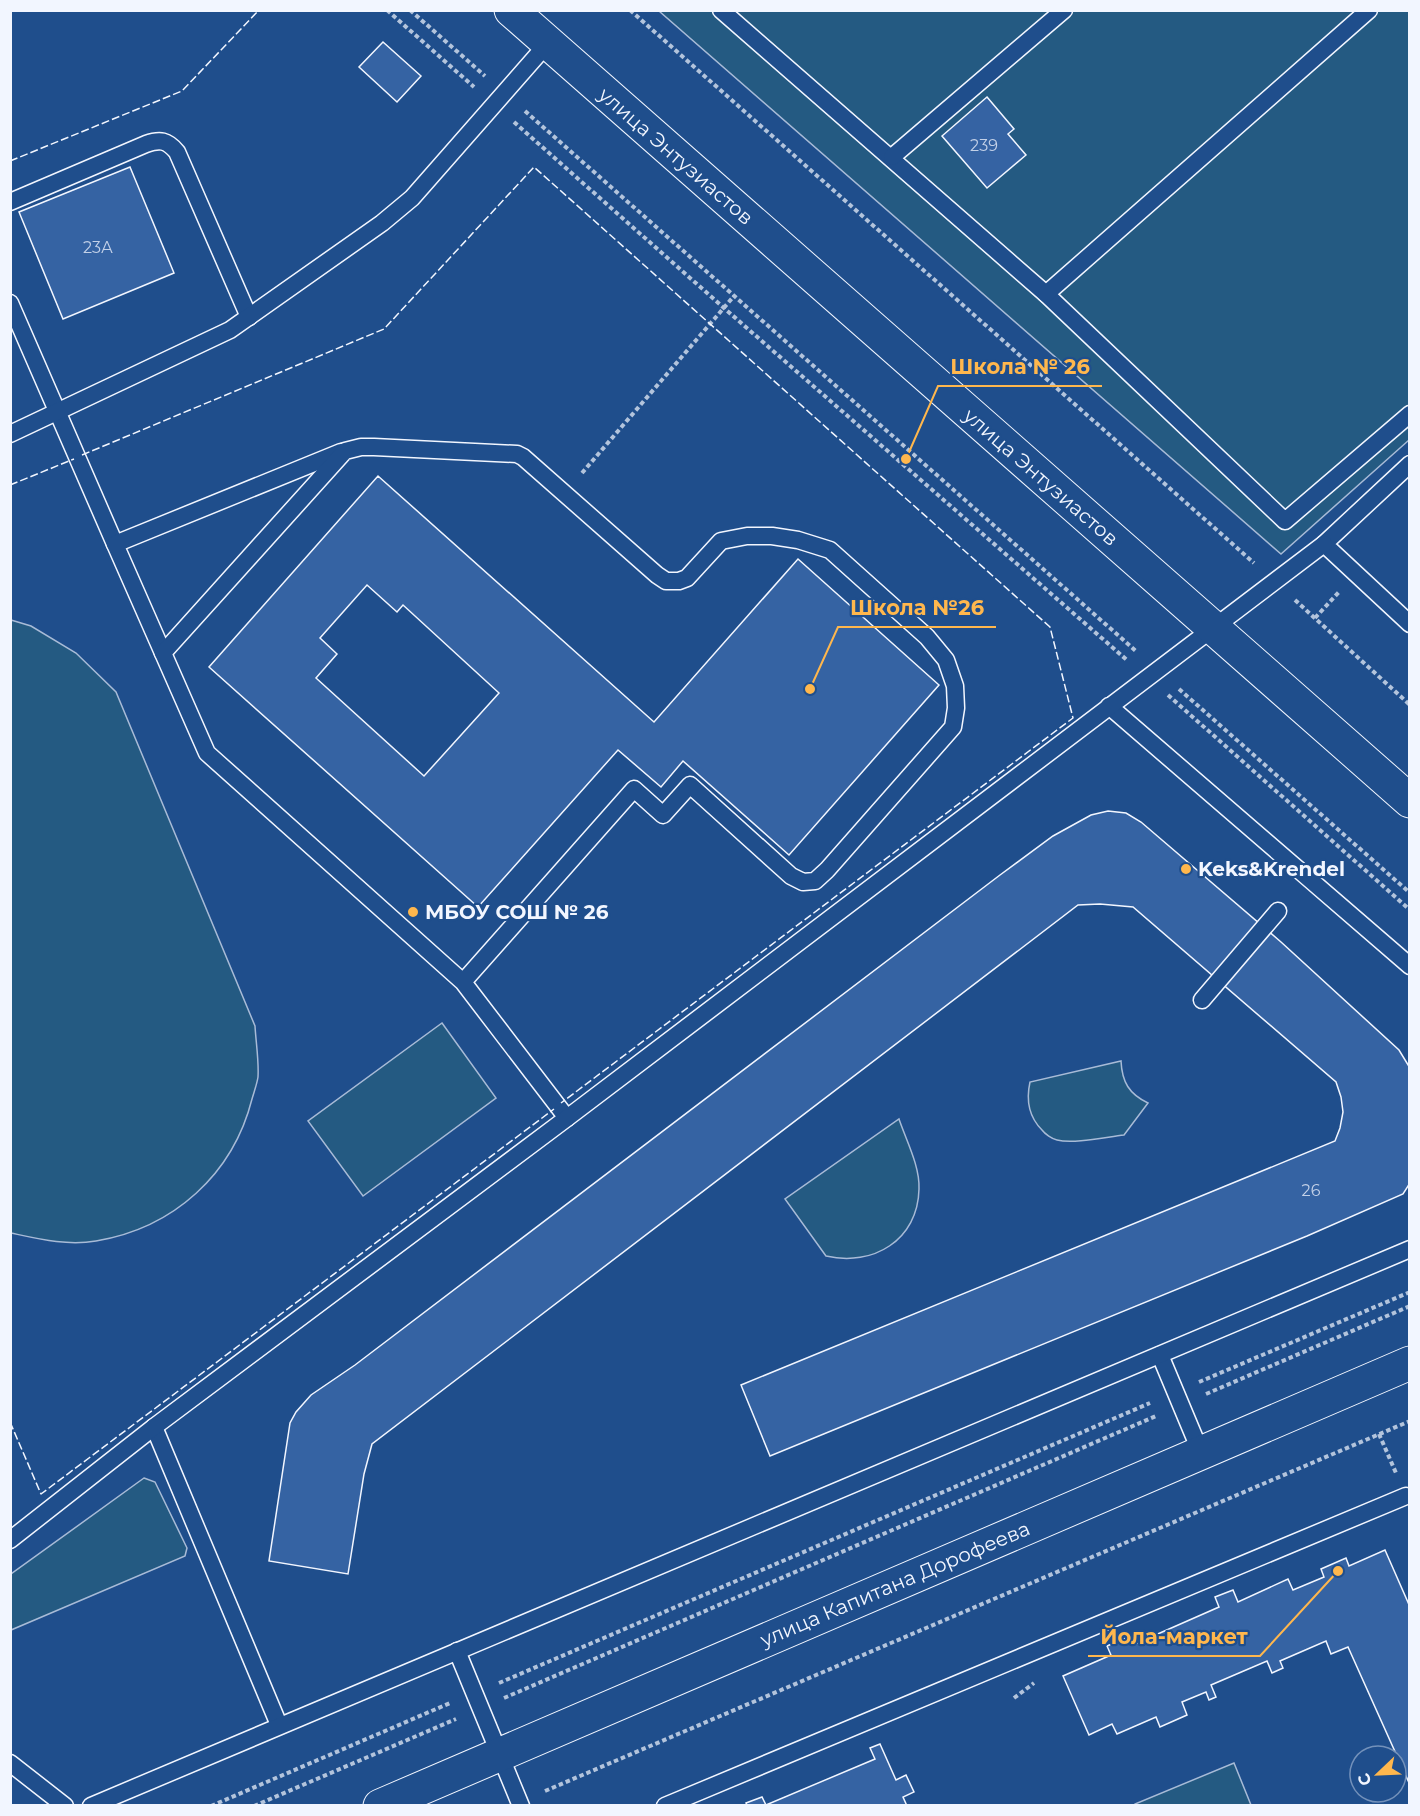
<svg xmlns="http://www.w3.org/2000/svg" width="1420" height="1816" viewBox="0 0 1420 1816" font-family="Montserrat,sans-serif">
<rect width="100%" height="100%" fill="#1f4e8c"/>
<g fill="#245a82" stroke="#a8bbd7" stroke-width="1.5">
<path d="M659,11h750v429l-128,114z"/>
<path d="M11,620l20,6 45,27 40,39 139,334c1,17 4,35 3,51 -1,7 -4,15 -6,22 -19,75 -78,129 -156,142 -29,5 -57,-2 -85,-8z"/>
<path d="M442,1023l54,75 -133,98 -55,-75z"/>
<path d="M1121,1061c1,21 8,33 27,42l-24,32c-18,2 -50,9 -67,5 -5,-1 -12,-6 -15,-10 -14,-14 -16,-30 -12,-48z"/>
<path d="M899,1119c7,21 21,47 20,70 -1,51 -46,78 -93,67l-41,-57z"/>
<path d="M144,1478l11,4 32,66 -2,8 -174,74v-56z"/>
<path d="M1234,1763l17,42h-116v-1z"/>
</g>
<g fill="#3563a3" stroke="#f2f6ff" stroke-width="1.5" fill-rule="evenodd">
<path d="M383,42l38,34 -24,26 -38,-35z"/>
<path d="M987,97l27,32 -6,5 18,21 -39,33 -45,-52z"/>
<path d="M130,167l44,106 -111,46 -44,-107z"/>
<path d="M378,476l276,246 144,-163 141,126 -150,170 -106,-94 -22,26 -43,-37 -140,157 -269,-240zM367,585l30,27 6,-7 96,88 -75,83 -108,-98 21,-24 -17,-16z"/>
<path d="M1108,811l18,2 15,9 140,120 118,108 11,18v115l-7,11 -96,42 -537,220 -29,-71 594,-244 5,-13 3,-16 -2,-15 -5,-15 -203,-175 -33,-3 -22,1 -706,539 -8,30 -16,100 -79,-13 21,-138 6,-11 15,-17 44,-30 645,-490 53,-39 38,-21z"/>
<path d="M1385,1550l25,57v178l-62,-138 -17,7 -5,-13 -46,20 3,7 -11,5 -5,-12 -56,24 5,12 -7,3 -3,-8 -24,10 5,13 -27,12 -4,-10 -39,17 -5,-10 -23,11 -26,-59 48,-21 -4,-9 24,-10 4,8 84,-37 -4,-10 18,-7 5,12 50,-23 5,11 31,-13 -3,-8 25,-11 3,8z"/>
<path d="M880,1744l16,36 10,-5 8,17 -11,5 4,9h-160l-1,-3 16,-6 4,8 109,-46 -5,-11z"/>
</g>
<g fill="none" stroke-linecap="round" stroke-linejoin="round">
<defs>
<g id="lane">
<path d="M721,10l325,284 239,227 125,-107"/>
<path d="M892,157l172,-147"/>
<path d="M10,202l136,-58c14,-5 21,-4 31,8l72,165"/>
<path d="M1046,294l323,-284"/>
<path d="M10,303l105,241"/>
<path d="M10,434l220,-104 152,-107 30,-25 136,-155"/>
<path d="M1410,464l-86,80 86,80"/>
<path d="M163,653l-48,-109 226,-92"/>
<path d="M1109,706l301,260"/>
<path d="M463,982l-256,-229 -44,-100 182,-202 16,-4h13l143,7 6,3 134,118 9,6h13l8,-3 34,-37 26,-5h25l26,4 32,10 97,87 19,23 9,26 1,22 -3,19 -126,143 -12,11 -12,1 -12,-6 -101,-91 -27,30 -29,-26 -171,193 104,136"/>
<path d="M1202,1000l76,-89"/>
<path d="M1160,1355l41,98"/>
<path d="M154,1427l125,298"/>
<path d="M10,1540l144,-113 413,-309 757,-574"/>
<path d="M457,1651l64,155"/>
<path d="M10,1763l55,43"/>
<path d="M91,1806l1319,-557"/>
<path d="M665,1806l741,-310"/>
</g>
<g id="street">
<path d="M511,10l899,791"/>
<path d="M380,1806l1030,-443"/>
</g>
</defs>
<use href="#lane" stroke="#f2f6ff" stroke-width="19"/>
<use href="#street" stroke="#f2f6ff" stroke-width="35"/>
<g stroke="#b3c4dc" stroke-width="4" stroke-dasharray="4.5 3" stroke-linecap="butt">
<path d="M387,10l87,77"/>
<path d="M410,10l75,66"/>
<path d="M630,10l624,553"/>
<path d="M525,111l612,541"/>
<path d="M514,122l210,186 404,353"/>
<path d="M582,473l152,-177"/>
<path d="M1295,600l115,105"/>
<path d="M1315,618l24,-26"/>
<path d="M1179,689l231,204"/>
<path d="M1168,695l242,215"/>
<path d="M1199,1382l211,-90"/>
<path d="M1206,1394l204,-88"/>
<path d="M1379,1434l17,39"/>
<path d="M499,1683l651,-280"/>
<path d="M504,1698l652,-282"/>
<path d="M1014,1698l20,-15"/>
<path d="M545,1791l865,-370"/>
<path d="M211,1806l239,-103"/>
<path d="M254,1806l202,-87"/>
</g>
<use href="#lane" stroke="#1f4e8c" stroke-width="16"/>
<use href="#street" stroke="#1f4e8c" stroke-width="33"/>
<g stroke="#f2f6ff" stroke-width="1.5" stroke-dasharray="8 3" stroke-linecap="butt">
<path d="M10,161l172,-70 77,-81"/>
<path d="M82,455l302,-126 150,-162 516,460 23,91 -512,385"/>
<path d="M10,485l64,-26"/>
<path d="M10,1422l31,72 513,-385"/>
</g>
</g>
<g fill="#ffb74d" stroke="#1f4e8c" stroke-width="2">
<circle cx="1186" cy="869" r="6"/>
<circle cx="413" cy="912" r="6"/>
</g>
<g text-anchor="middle" stroke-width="4.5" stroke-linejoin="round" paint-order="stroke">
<g font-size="16" fill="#c3d1e8">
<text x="984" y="151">239</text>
<text x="98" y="253">23А</text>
<text x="1311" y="1196">26</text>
</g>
<g font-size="20" fill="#f2f6ff" stroke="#1f4e8c">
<text transform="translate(676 156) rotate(41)" y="7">улица Энтузиастов</text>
<text transform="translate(1041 477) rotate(41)" y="7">улица Энтузиастов</text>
<text transform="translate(895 1584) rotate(-23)" y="7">улица Капитана Дорофеева</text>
</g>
<g font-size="20" font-weight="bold" fill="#f2f6ff" stroke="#1f4e8c" text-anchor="start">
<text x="1198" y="876">Keks&amp;Krendel</text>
<text x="425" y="919">МБОУ СОШ № 26</text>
</g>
</g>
<path fill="none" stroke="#ffb74d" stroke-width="2" d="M906 459L938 386H1102M810 689L838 627H996M1338 1571L1260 1656H1088"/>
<g fill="#ffb74d" stroke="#1f4e8c" stroke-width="2">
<circle cx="906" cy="459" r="6"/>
<circle cx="810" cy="689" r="6"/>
<circle cx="1338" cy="1571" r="6"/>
</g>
<g font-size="21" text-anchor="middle" font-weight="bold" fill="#ffb74d" stroke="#1f4e8c" stroke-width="4.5" stroke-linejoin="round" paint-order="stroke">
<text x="1020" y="374">Школа № 26</text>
<text x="917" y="615">Школа №26</text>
<text x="1174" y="1644">Йола-маркет</text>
</g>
<rect width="1420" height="1816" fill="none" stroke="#f2f6ff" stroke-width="24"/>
<g transform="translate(1378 1774) rotate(247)"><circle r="28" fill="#1f4e8c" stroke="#7391ba" stroke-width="1.5"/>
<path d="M0-4.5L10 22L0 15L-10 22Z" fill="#ffb74d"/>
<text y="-9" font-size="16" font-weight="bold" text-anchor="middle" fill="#f2f6ff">С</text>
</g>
</svg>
